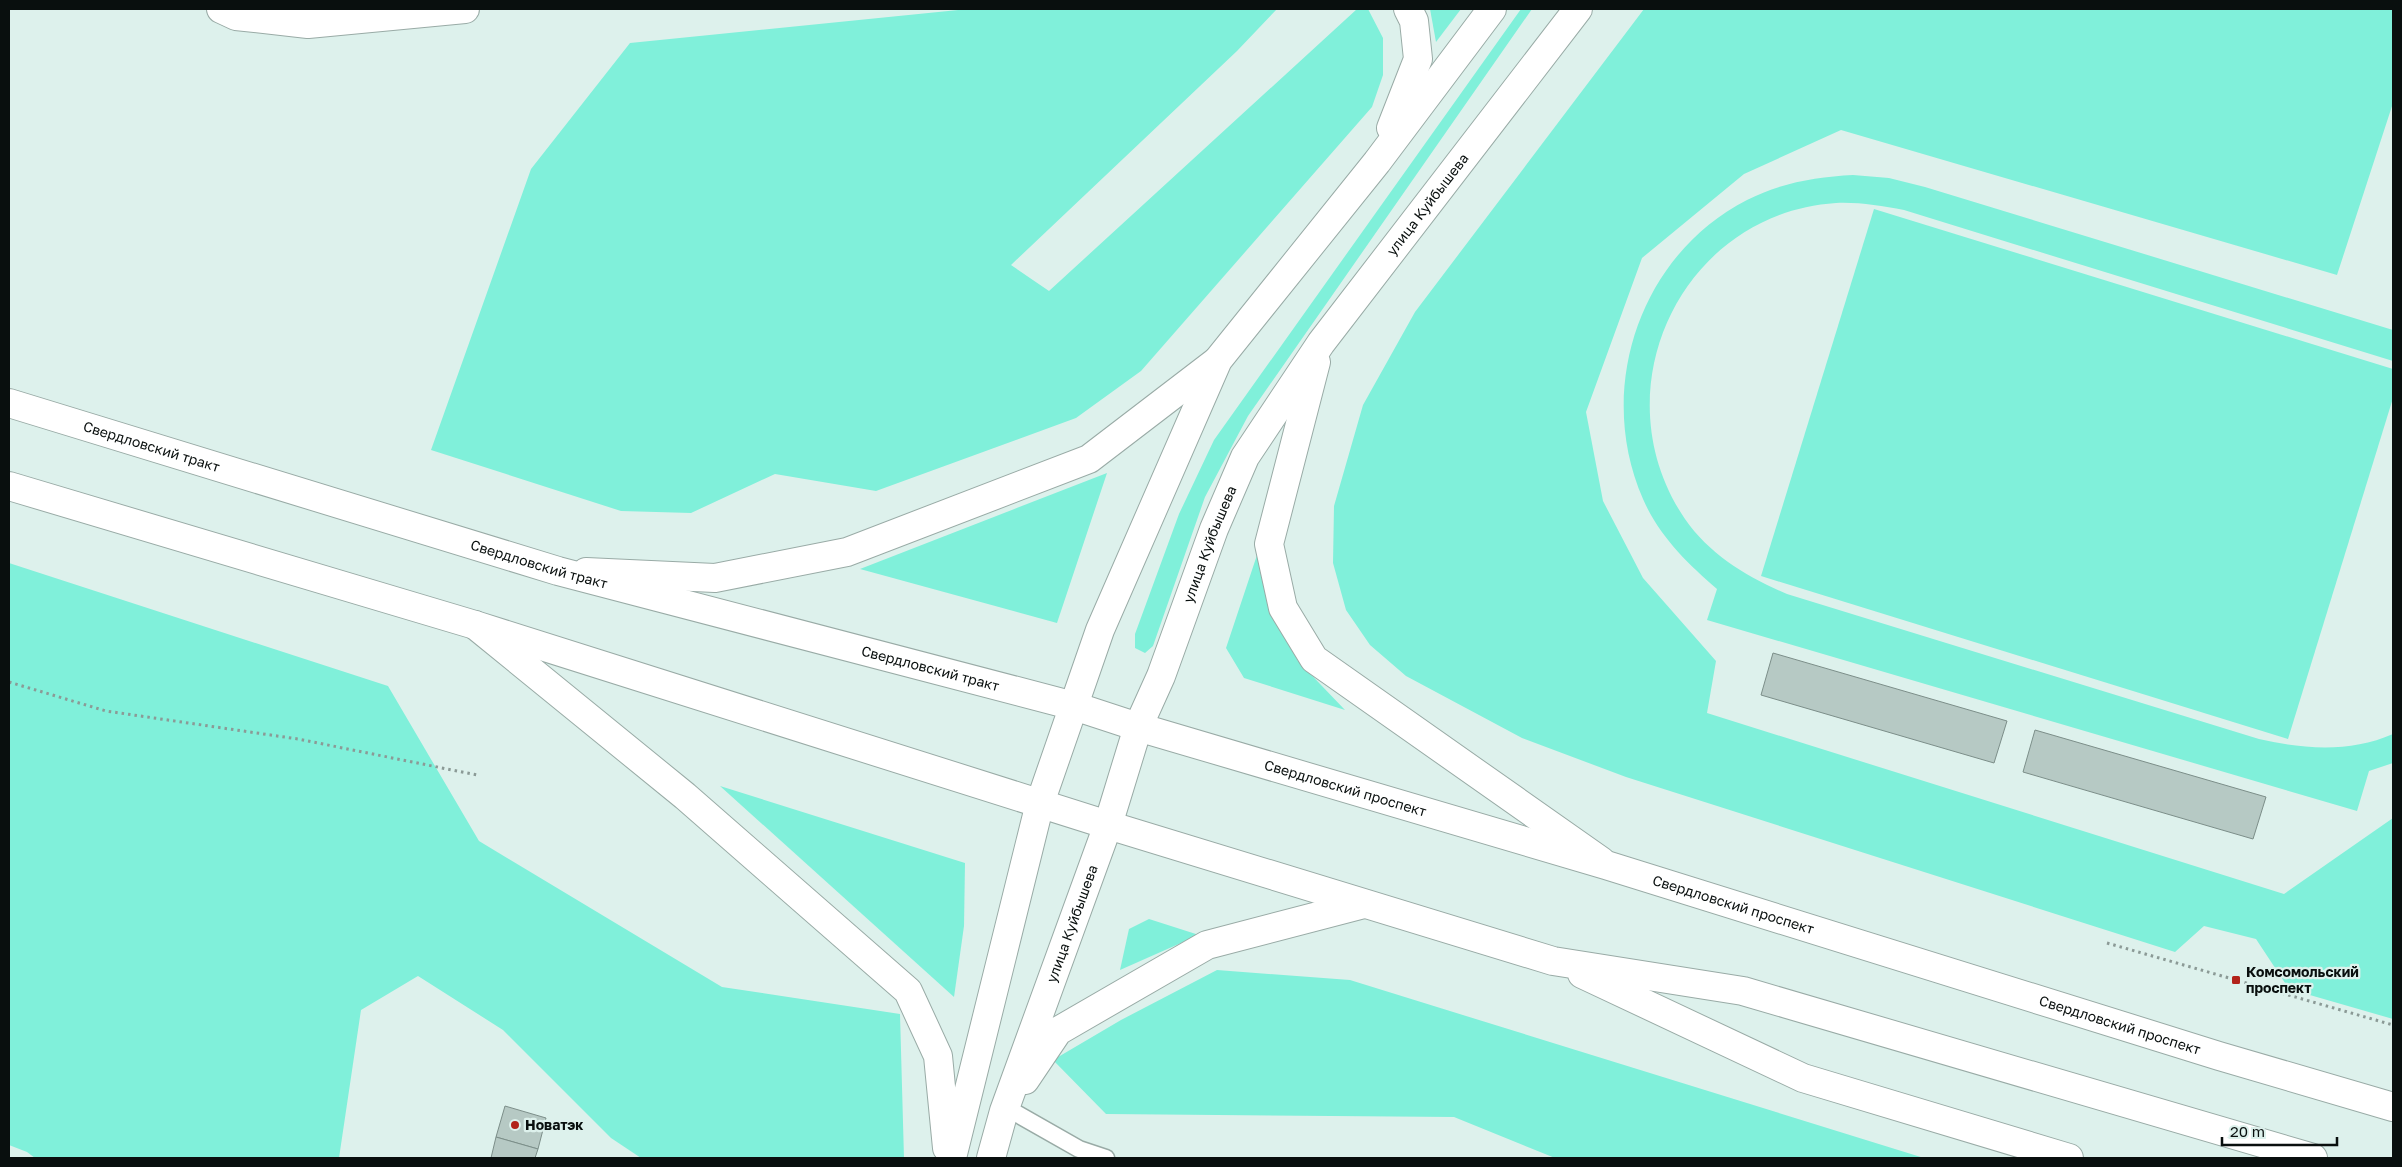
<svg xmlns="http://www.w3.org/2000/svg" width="2402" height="1167" viewBox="0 0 2402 1167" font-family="'Golos Text',sans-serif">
<rect width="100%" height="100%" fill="#ddf1ec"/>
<g fill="#80f0da">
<path d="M968,9h309l-40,42 -226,214 38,26 308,-282h11l15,29v37l-11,32 -231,264 -65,47 -200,73 -101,-17 -84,39 -70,-2 -190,-61 100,-281 99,-126z"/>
<path d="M1430,9h31l-25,33z"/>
<path d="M1521,9h11l-284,407 -43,81 -52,149 -8,7 -10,-5v-14l44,-120 35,-74z"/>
<path d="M1644,9h749v94l-56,172 -496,-145 -97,44 -102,84 -56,154 17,89 40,77 73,83 -9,52 577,181 109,-76v201l-104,-30 -33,-50 -52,-13 -29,26 -549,-175 -104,-39 -116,-62 -36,-31 -24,-35 -13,-47 1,-57 29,-101 52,-93z"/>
<path d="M1853,175l36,3 36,9 468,143v31l-489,-151c-23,-4 -45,-8 -68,-7 -155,10 -238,188 -151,316 25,36 62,58 102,75l472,145c44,10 91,14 134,-5v29l-24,8 -12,40 -650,-191 10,-31c-30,-26 -58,-53 -74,-90 -48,-109 -4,-244 104,-299 33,-17 69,-23 106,-25z"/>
<path d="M1874,209l519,160v29l-105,341 -527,-163z"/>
<path d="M1107,473l-50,150 -197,-54z"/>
<path d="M1257,555l14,55 27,51 47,49 -101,-32 -18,-30z"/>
<path d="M9,563l379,123 91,155 243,146 178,27 4,144h-263l-30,-20 -108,-108 -85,-54 -57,34 -22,148h-304l-8,-6 -18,-7z"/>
<path d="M720,786l245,77 -1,63 -10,71z"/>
<path d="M1149,919l50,16 -79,35 9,-41z"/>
<path d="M1217,970l133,10 574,178h-369l-101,-41 -348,-3 -53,-54 68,-40z"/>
</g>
<g fill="#b6c9c4" stroke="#7c8e89">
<path d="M1773,653l234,68 -13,42 -233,-68z"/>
<path d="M2035,730l231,67 -13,42 -230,-67z"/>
<path d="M505,1106l41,12 -8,31 -42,-12z"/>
<path d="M496,1137l42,12 -3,9h-44z"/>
</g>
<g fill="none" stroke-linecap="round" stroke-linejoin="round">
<defs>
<path id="service" d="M1005,1107l74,42 27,9"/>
<g id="secondary">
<path d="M221,9l15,7 72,8 157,-15"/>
<path d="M1391,128l27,-69 -4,-38 -6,-12"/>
<path d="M1316,362l-47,182 14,64 31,51 287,202"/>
<path d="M586,572l129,6 132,-26 242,-93 128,-98"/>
<path d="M475,625l210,171 223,195 30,65 9,92"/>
<path d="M1025,1080l33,-49 149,-86 157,-41"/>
<path d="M952,1158l88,-355 60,-173 118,-270 159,-198 115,-153"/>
<path id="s1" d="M991,1158l13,-47 104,-286 30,-98 23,-51 53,-147 31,-72 76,-114 257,-334"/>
</g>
<g id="primary">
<path id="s2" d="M9,403l549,168 516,135 64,21 468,138 613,191 174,51"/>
<path d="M9,486l466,139 633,200 445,136 190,30 570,167"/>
<path d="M1582,974l221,104 266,80"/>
</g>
</defs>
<use href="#service" stroke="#99aba6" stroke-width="19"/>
<use href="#secondary" stroke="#99aba6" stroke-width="30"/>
<use href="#primary" stroke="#99aba6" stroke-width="30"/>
<g stroke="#8b9a96" stroke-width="3" stroke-dasharray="2.5 4" stroke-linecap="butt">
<path d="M9,682l97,29 192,28 179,36"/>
<path d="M2107,943l286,82"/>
</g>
<use href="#service" stroke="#fff" stroke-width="16"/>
<use href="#secondary" stroke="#fff" stroke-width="28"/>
<use href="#primary" stroke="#fff" stroke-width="28"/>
</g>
<g fill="#b2231a" stroke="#ddf1ec" stroke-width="2">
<rect x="2231" y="975" width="10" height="10" rx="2.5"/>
<circle cx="515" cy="1125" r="5"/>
</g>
<g text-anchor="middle" stroke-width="4.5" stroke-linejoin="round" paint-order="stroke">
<g font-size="14" fill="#090f0e" stroke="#ddf1ec">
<text dy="5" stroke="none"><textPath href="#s1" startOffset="1058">улица Куйбышева</textPath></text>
<text dy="5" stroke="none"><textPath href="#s2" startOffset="149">Свердловский тракт</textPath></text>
<text dy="5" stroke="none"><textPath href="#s1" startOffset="652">улица Куйбышева</textPath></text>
<text dy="5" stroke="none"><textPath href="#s2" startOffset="554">Свердловский тракт</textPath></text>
<text dy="5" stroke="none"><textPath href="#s2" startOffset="959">Свердловский тракт</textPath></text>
<text dy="5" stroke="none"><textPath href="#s2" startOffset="1391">Свердловский проспект</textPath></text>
<text dy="5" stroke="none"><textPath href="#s2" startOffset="1796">Свердловский проспект</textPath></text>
<text dy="5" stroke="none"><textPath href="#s1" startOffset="248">улица Куйбышева</textPath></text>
<text dy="5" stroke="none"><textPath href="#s2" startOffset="2201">Свердловский проспект</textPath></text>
</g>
<g font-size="14" font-weight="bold" fill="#090f0e" stroke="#ddf1ec" text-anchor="start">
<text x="2246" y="977">Комсомольский<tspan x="2246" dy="16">проспект</tspan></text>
<text x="525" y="1130">Новатэк</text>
</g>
</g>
<rect width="2402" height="1167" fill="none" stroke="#090f0e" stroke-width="20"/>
<path d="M2222 1137v8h115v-8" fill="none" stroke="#090f0e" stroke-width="2.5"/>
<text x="2230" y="1137" font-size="15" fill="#090f0e" stroke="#ddf1ec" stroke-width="4" paint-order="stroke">20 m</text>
</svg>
